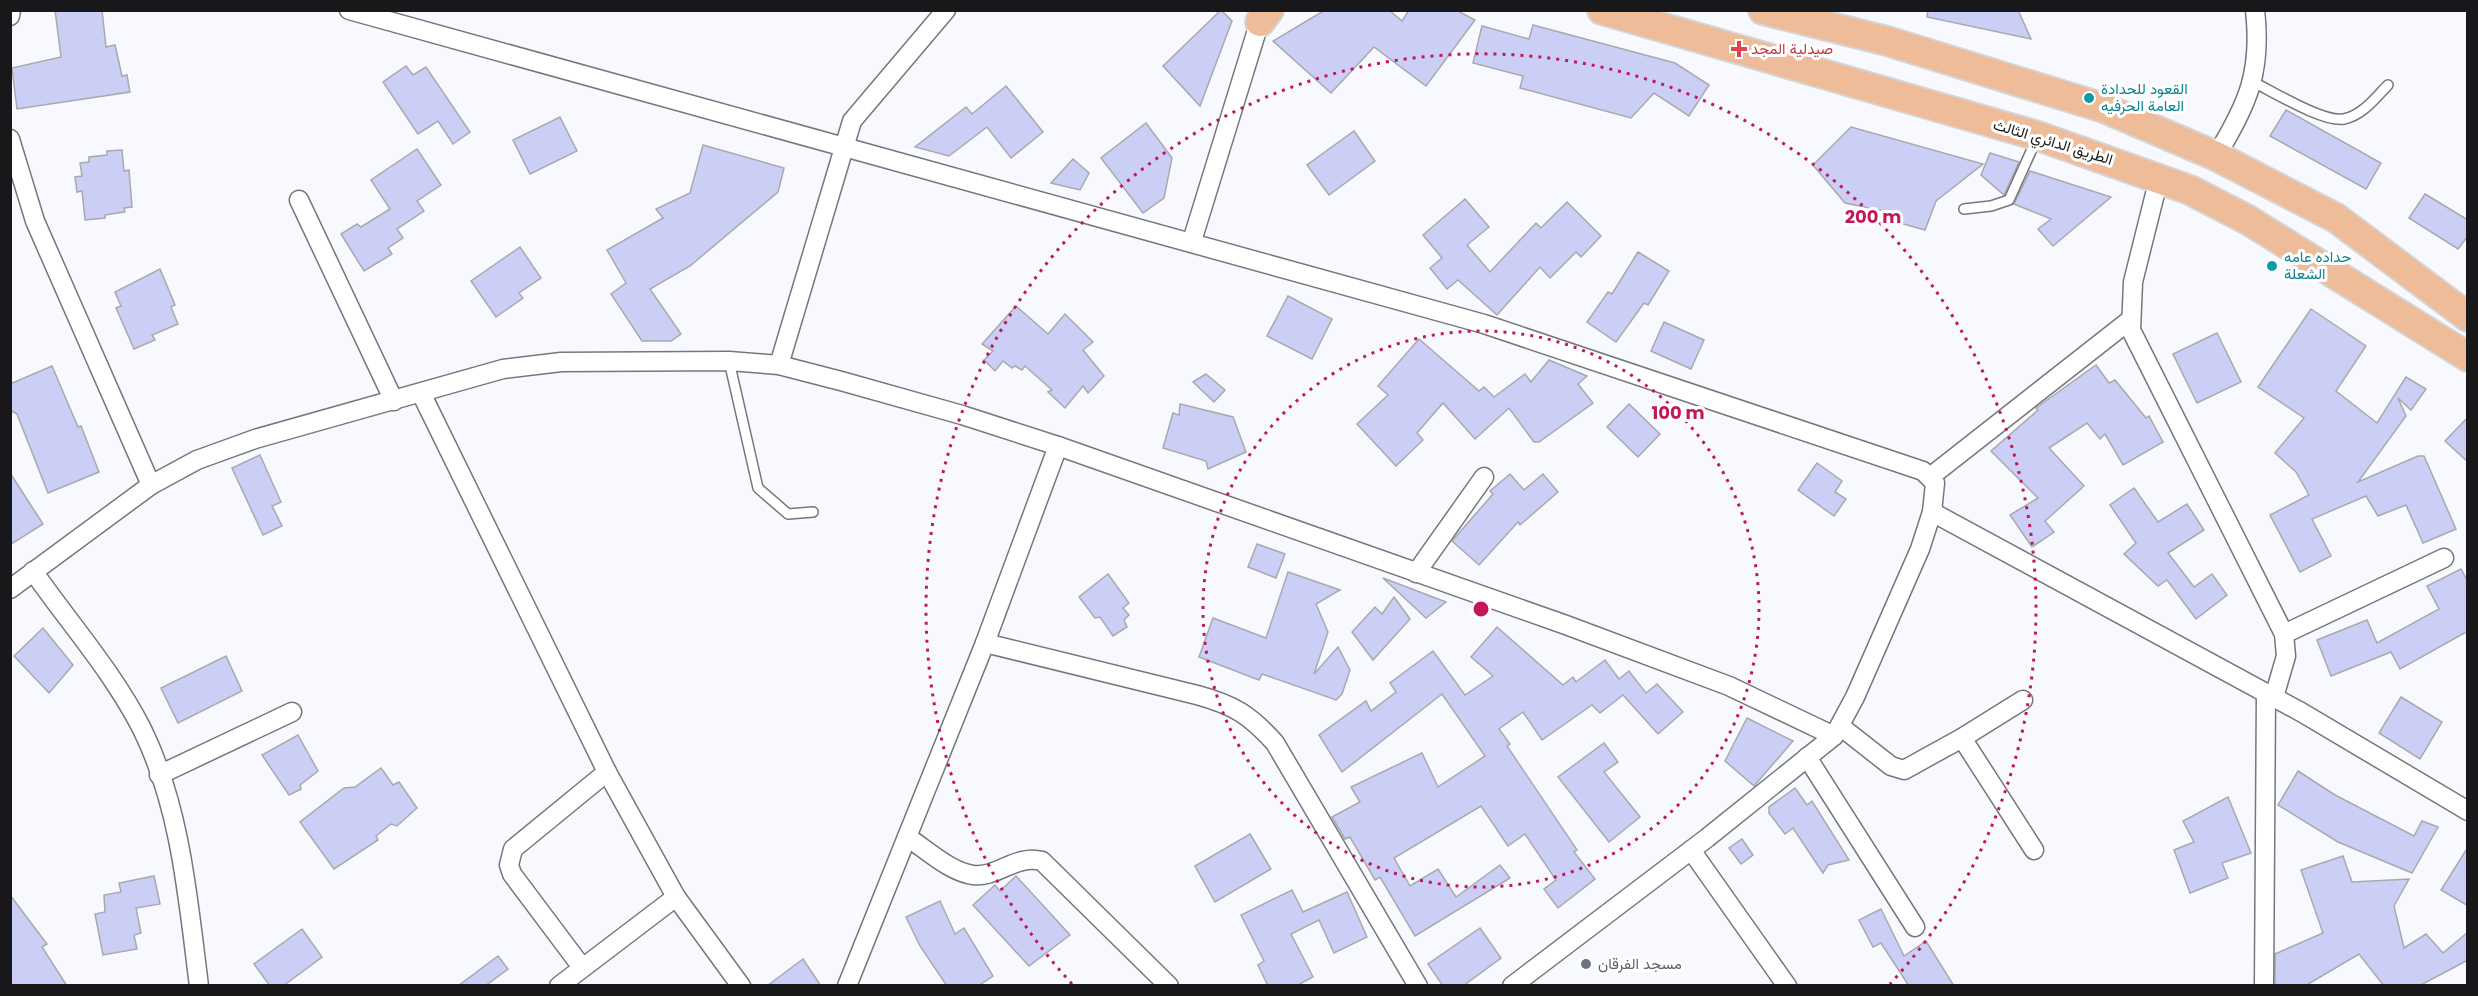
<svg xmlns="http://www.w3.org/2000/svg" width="2478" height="996" viewBox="0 0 2478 996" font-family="Poppins,Vazirmatn,sans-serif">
<rect width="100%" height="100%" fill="#f8f9fe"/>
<g fill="#cbcff5" stroke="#a8a9af" stroke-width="1.5">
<path d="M55,10h47l4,37 9,-2 7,31 5,-1 3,17 -113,17 -5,-41 49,-11z"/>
<path d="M1221,10l11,11 -32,85 -37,-40z"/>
<path d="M1325,10h64l13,11 7,-11h47l19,10 -49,66 -52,-39 -43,46 -58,-52z"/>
<path d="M1928,10h90l13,29 -104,-22z"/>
<path d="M1533,25l142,38 34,22 -20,31 -35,-23 -23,25 -111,-30 3,-12 -50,-13 9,-37 47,13z"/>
<path d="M406,66l7,9 13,-8 44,65 -17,12 -15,-23 -20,13 -35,-52z"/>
<path d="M1006,86l37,46 -32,26 -24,-31 -38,29 -34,-9 51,-40 6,7z"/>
<path d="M2286,110l95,53 -15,26 -96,-53z"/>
<path d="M560,117l17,34 -47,23 -17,-34z"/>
<path d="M1146,123l26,35 -8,40 -21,15 -42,-55z"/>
<path d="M1851,127l132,37 -47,37 -11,29 -43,-12 2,-7 -39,-8 -32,-38z"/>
<path d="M1354,131l21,30 -46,34 -22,-30z"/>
<path d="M703,145l81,23 -6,24 -88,74 -40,23 31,45 -10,7h-29l-31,-47 15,-11 -19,-33 56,-32 -7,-9 34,-16z"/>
<path d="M417,149l24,36 -24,16 7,10 -27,18 6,9 -15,10 4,6 -28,17 -23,-37 16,-10 4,3 29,-18 -19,-29z"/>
<path d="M122,150l2,21 5,-1 3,37 -8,1 1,4 -20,3v3l-20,2 -3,-29 -5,1 -2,-15 7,-1 -2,-13 9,-1v-5l18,-2v-4z"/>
<path d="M1990,153l29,9 -15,33 -23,-20z"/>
<path d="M1073,159l16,14 -9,17 -29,-7z"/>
<path d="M2030,171l81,26 -58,49 -15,-17 13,-10 -37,-15z"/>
<path d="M2425,194l43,26v16l-10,13 -49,-31z"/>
<path d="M1465,199l24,28 -22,18 23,27 46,-49 5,5 26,-26 34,34 -20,21 -5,-5 -26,26 -10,-11 -43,48 -39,-35 -11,9 -17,-21 12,-10 -19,-23z"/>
<path d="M520,247l21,31 -22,15 4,5 -27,19 -25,-36z"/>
<path d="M1638,252l31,19 -21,34 -4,-2 -28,39 -29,-20 21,-30 4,2z"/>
<path d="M160,269l15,36 -4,2 7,17 -26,11 3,5 -21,9 -18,-41 5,-2 -6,-14z"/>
<path d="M1288,296l44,23 -20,40 -45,-23z"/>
<path d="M1016,306l32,28 17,-20 28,28 -10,8 21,26 -16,17 -5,-7 -18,22 -17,-16 4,-2 -27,-24 -3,4 -7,-4 -3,2 -9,-7 -8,10 -11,-11 9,-9 -11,-7z"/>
<path d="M2311,309l55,37 -30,45 41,32 29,-46 20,12 -15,21 -13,-12 8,18 -48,66 60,-26h6l32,73 -33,14 -17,-38 -28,11 -12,-20 -54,23 19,37 -31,16 -30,-57 39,-20 -13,-23 -21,-19 29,-35 -46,-31z"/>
<path d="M1664,322l40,18 -13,29 -40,-18z"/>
<path d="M2217,333l24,49 -44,21 -24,-49z"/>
<path d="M1419,339l60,52 5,-4 10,10 31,-23 6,8 18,-22 38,16 -9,8 15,19 -54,39h-5l-25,-34 -34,31 -32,-36 -26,30 6,7 -27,26 -39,-42 31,-29 -10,-9z"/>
<path d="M2096,365l13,18 6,-3 31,38 3,-2 14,26 -40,23 -18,-31 -5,5 -13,-16 -38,25 35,38 -39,35 9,11 -22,15 -22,-32 28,-17 -47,-47 47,-41 -2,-2z"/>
<path d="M52,366l26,61 3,-1 18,46 -51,21 -31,-79 -7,-4v-26z"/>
<path d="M1206,374l19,16 -11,12 -21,-20z"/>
<path d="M1180,404l53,13 13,35 -38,17 -2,-8 -43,-13 10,-35 6,2z"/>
<path d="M1629,404l31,30 -22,23 -31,-30z"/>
<path d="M2468,417v45l-23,-21z"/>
<path d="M260,455l21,47 -9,4 10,20 -19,9 -31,-67z"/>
<path d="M1817,463l25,18 -7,11 11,7 -12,17 -36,-26z"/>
<path d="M10,473l33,51 -33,21z"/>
<path d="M1510,474l14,16 19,-16 15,18 -38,33 -2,-3 -39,43 -27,-24 41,-47 -3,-3z"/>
<path d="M2134,488l24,34 29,-18 17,26 -36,23 26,34 18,-13 15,21 -31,24 -29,-39 -9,6 -34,-32 12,-11 -26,-38z"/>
<path d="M1257,544l28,10 -9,24 -28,-11z"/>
<path d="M2461,569l7,13v49l-68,38 -9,-17 -60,24 -14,-36 50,-20 10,23 62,-34 -12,-23z"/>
<path d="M1288,572l52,18 -24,14 12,28 -14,42 24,-27 12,23 -8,24 -6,6 -74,-26 -3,6 -60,-23 14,-39 53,20z"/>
<path d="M1108,574l21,29 -6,5 6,7 -5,5 3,7 -14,9 -13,-19 -5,1 -16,-21z"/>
<path d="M1383,578l63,24 -20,16z"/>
<path d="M1394,597l16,22 -37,41 -21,-28 23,-25 7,7z"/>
<path d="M1497,627l66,58 10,-8 3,5 29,-22 14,19 10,-8 17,22 11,-9 26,28 -25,22 -35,-39 -23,18 -8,-8 -50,35 -19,-28 -24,17 11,15 -3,2 70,104 -3,2 21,27 -37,29 -14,-19 12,-9 -31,-46 -17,12 -27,-40 -87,52 16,28 28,-17 18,28 44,-32 10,13 -95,58 -35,-59 -5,3 -25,-43 -5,2 -13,-22 28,-15 -9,-15 71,-34 16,34 47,-31 -43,-62 -100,78 -23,-37 47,-34 5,10 25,-19 -6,-9 43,-32 32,44 28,-19 -22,-19z"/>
<path d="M43,628l30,37 -24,28 -35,-37z"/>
<path d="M226,656l16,35 -64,32 -17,-35z"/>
<path d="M2401,697l41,25 -22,37 -41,-26z"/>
<path d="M1747,718l46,23 -39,45 -29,-25z"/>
<path d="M298,735l20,36 -18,14 1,4 -12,6 -27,-40z"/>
<path d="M1604,743l14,19 -14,10 36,45 -31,25 -51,-65z"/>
<path d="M381,768l12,17 6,-3 18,26 -20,18 -6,-2 -15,12 2,4 -44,29 -34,-47 44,-34 11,-1z"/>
<path d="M2298,771l37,24 79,41 8,-15 16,6 -26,46 -74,-31 -60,-37z"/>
<path d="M1795,788l12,17 5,-4 37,59 -21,5 -5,8 -30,-45 -8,6 -16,-21v-6z"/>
<path d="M2228,797l23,56 -29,10 6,15 -38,15 -16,-43 20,-8 -11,-21z"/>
<path d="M1250,834l21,35 -56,33 -20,-36z"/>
<path d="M1742,839l11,16 -12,9 -12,-16z"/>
<path d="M2468,847v59l-27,-16z"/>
<path d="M2343,856l9,26 57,-3 -15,27 10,42 22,-14 17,19 25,-21v28l-49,26h-35l-25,-32 -54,32h-30v-32l48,-21 -22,-63z"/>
<path d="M154,876l6,28 -24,4 5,25 -7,2 3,14 -34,6 -8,-41 10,-2 -1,-17 17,-3 -2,-9z"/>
<path d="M1016,876l54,59 -41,31 -56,-61 22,-20 5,6z"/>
<path d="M1292,890l11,22 44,-20 20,45 -33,16 -15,-33 -28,14 22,43 -17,9h-28l-10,-21 6,-4 -23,-46z"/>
<path d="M10,895l37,49 -5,3 25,39h-57z"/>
<path d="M940,901l15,33 9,-6 29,48 -15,10h-31l-27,-40 -14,-29z"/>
<path d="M1881,909l23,47 22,-15 28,45h-45l-28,-43 -8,4 -14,-27z"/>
<path d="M1480,928l21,30 -38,28h-20l-15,-22z"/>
<path d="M302,929l20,28 -39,29h-13l-16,-22z"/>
<path d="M498,956l10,13 -23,17h-27z"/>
<path d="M803,959l18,27h-54z"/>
</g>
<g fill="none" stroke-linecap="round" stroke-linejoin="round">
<defs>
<g id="lane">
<path d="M2253,82c19,9 71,41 91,37 19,-4 31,-21 44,-34"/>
<path d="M1964,209l27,-3 18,-6 28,-62"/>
<path d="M729,361l29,127 30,26 25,-2"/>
</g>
<g id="street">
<path d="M349,10l1135,314 439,147 12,12 -3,29 -12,37 -65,148 -21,39 -127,102 -195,148"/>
<path d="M10,16l1,-6"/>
<path d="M10,139l25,82 116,264"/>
<path d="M2216,156c32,-52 46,-84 39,-146"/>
<path d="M2159,178l-26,104 -2,48 153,304 2,22 -12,41"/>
<path d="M299,200l95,201"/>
<path d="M1192,241l70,-227"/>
<path d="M779,365l73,-244 94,-111"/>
<path d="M421,393l186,379 69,125 65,89"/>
<path d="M1930,477l200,-157"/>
<path d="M1932,512l369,200 167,99"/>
<path d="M33,571c37,53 80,101 109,158 39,79 46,171 57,257"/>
<path d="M1416,573l68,-96"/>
<path d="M10,589l141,-104 46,-25 58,-21 248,-70 58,-7 168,-1 50,4 62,16 121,34 96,31 508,179 163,61 105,50"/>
<path d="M2284,634l160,-76"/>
<path d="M985,643l212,52c37,10 53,20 78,48l143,243"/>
<path d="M1840,726l51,40 13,4 58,-32 61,-38"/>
<path d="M1962,738l72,112"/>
<path d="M1807,757l108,170"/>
<path d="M159,775l133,-63"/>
<path d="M907,837c19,12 43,35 66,38 24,3 43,-21 69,-14l127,125"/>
<path d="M1691,850l96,136"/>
<path d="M581,966l-69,-92 -3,-9 4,-16 94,-77"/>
<path d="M559,986l117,-89"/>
<path d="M847,986l138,-343 73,-197"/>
<path d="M2264,986l2,-293"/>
</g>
<g id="primary">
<path d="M1602,10l436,126 152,54 58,30 220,137"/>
<path d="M1763,10l124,31 217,67 112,48 120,62 132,99"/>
<path d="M1260,22l9,-12"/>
</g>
</defs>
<use href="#lane" stroke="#76777d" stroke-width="12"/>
<use href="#street" stroke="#76777d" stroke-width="21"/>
<use href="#primary" stroke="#d5d5d6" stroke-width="32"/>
<use href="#lane" stroke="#fff" stroke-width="9"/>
<use href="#street" stroke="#fff" stroke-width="18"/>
<use href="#primary" stroke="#eebc99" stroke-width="28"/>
</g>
<g fill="none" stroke="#c2185b" stroke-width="3" stroke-dasharray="3 6">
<circle cx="1481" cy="609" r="278"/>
<path d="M1072 984A555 555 0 1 1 1890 984"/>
</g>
<path fill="#e0444e" stroke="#fff" stroke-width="2" d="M1736 40h6v6h6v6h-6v6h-6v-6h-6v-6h6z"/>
<g fill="#0f9aa8" stroke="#fff" stroke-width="2">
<circle cx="2089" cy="98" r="6"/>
<circle cx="2272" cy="266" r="6"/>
</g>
<circle fill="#6b7280" stroke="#fff" stroke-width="2" cx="1586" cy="964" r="6"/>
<g text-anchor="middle" stroke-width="6" stroke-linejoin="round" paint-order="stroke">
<g font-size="15" fill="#be3a42" stroke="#fff" text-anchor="start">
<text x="1751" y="54">صيدلية المجد</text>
</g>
<g font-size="15" fill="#0d838f" stroke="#fff" text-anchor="start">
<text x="2101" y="94">القعود للحدادة<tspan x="2101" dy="17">العامة الحرفيه</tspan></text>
<text x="2284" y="262">حداده عامه<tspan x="2284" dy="17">الشعلة</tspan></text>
</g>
<g font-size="15" fill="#18181a" stroke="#fff">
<text transform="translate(2053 142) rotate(17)" y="5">الطريق الدائري الثالث</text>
</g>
<g font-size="15" fill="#5b616d" stroke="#fff" text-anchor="start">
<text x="1598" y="969">مسجد الفرقان</text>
</g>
</g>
<circle cx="1481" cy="609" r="9" fill="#c2185b" stroke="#fff" stroke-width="3"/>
<g font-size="18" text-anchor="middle" font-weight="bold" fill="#c2185b" stroke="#fff" stroke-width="6" stroke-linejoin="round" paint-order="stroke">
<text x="1873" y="223">200 m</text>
<text x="1678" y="419">100 m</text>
</g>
<rect width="2478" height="996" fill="none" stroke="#18181a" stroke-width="24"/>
</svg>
